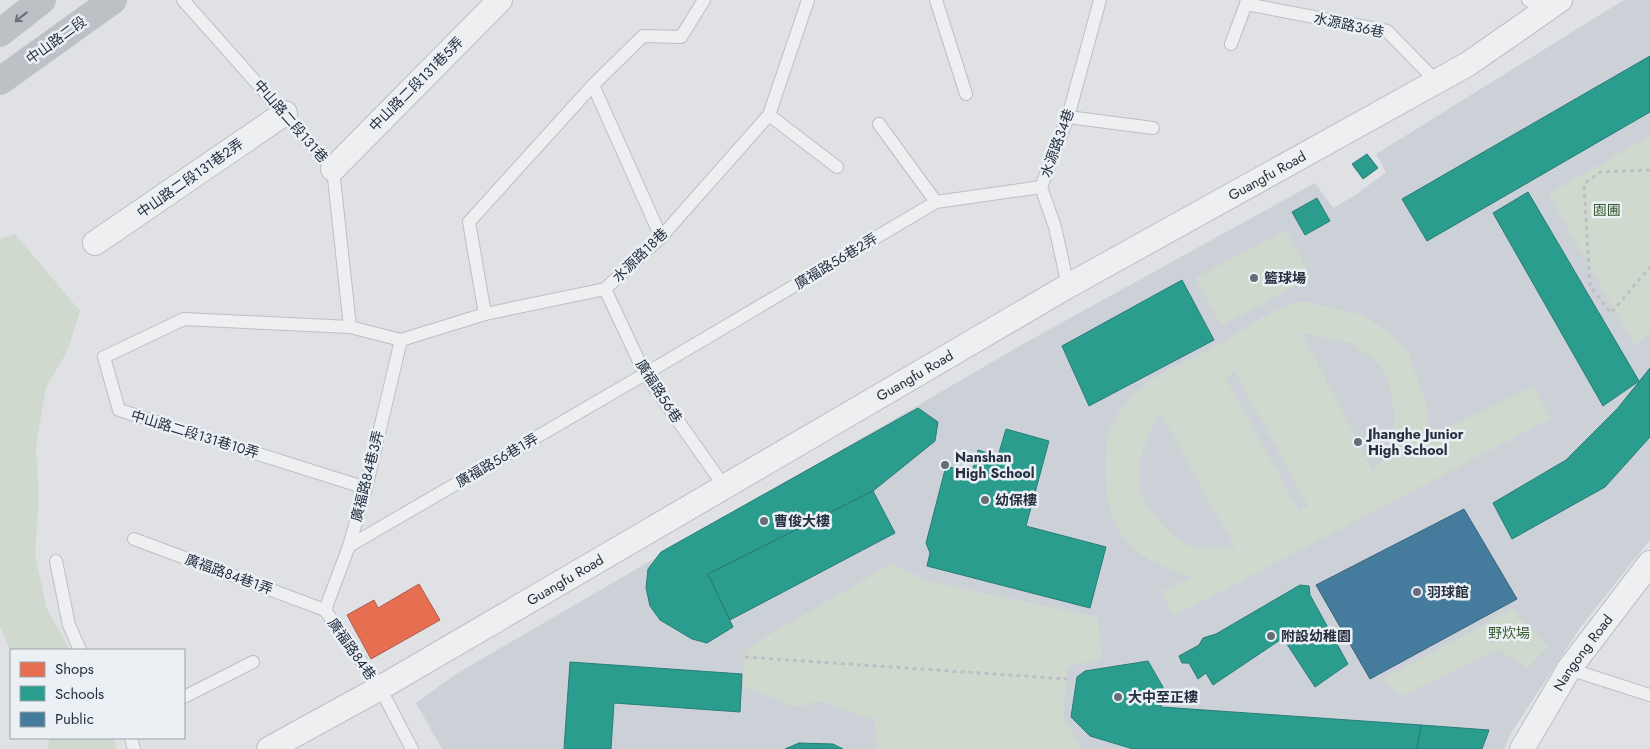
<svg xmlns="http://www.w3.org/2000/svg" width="1650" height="749" viewBox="0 0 1650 749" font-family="Jost,'Noto Sans TC',sans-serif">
<rect width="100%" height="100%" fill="#dfe1e4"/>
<path fill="#ccd1d8" d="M1624,0h26v540l-68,85 -71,108 -7,16h-1062l-26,-46 40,-29 567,-330 292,-161 18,25 24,-14 29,-22 -10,-18z"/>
<g fill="#cfd9ce" fill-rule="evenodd">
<path d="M1650,136v195l-15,15 -87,-152z"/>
<path d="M1286,230l25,47 -89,49 -26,-48z"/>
<path d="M15,234l65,77 -13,41 -21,35 -10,60 3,49 -4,58 11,53 24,43 -59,2 -11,-26v-387z"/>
<path d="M1303,301l60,14 28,20 18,19 18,53 2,29 105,-50 16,33 -376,197 -13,-25 31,-14c-22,-8 -42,-14 -60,-30 -29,-25 -33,-89 -20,-122 5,-13 18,-26 28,-36 19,-18 53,-29 76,-43 29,-16 54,-39 87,-45zM1302,333l49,10 24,17 13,18 6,33 -1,37 -20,23zM1235,372l73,133 -9,6 -74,-134zM1160,412l75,136v1l-42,-1 -22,-14 -25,-28 -7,-20 1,-24 6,-22z"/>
<path d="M891,564l41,18 166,35 4,41 -34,9 -5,52 17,26v4h-202l-4,-29 -56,-19 -20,6 -55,-20 2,-38z"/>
<path d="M1512,609l36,37 -20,22 -30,-19 -96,47 -20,-16z"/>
<path d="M49,738h65l2,11h-68z"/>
</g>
<path fill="#e76f51" stroke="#ad5c4c" d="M419,584l21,36 -69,39 -24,-44 27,-15 4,8z"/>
<g fill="#2a9d8f" stroke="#287c77">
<path d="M1650,56v56l-223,129 -25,-42z"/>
<path d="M1367,154l11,14 -15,11 -11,-15z"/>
<path d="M1528,192l111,189 -36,25 -110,-193z"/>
<path d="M1317,198l13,23 -25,14 -13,-23z"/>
<path d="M1182,280l32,60 -125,66 -27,-60z"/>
<path d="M1650,368v69l-45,50 -93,52 -19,-36 73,-43 51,-51z"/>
<path d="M918,408l20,14 -3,19 -62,50 -165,83 25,53 -26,16 -15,-4 -32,-19 -10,-14 -4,-18 2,-19 13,-17z"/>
<path d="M1006,429l43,12 -23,85 80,21 -16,61 -163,-42 3,-13 -4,-10 20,-77 26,7 6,-23 20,6z"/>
<path d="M873,491l22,42 -165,87 -22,-46z"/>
<path d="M1300,585l9,1 1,9 38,69 -33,23 -32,-49 -70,47 -7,-12 -8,6 -9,-16h-7l-3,-7 20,-11 4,-7 13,-4z"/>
<path d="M1148,661l15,26 -2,20 260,18 -4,24h-284l-43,-13 -19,-19 6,-40 8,-6z"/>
<path d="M570,662l172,12 -2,38 -126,-9 -3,46h-47z"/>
<path d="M1421,725l68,5 -7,19h-65z"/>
<path d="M799,743l34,1 10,5h-58z"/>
</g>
<path fill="#457b9d" stroke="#3b6481" d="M1464,509l53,90 -147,80 -54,-94z"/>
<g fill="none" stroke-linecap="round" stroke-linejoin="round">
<defs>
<g id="lane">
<path d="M183,0l150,169 17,158"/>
<path d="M936,0l30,94"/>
<path d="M1247,0l-1,4 141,27 50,51"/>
<path d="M1528,0l17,11"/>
<path d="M1231,44l15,-40"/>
<path d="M593,85l68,152"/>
<path d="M769,115l68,52"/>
<path d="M1068,117l85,11"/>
<path d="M879,124l57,78"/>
<path d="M1068,286l-13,-59 -14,-40 27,-70 32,-117"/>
<path d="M605,289l40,85 79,112"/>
<path d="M485,314l-16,-92 124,-137 50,-49 38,1 23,-37"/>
<path d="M366,488l-247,-78 -15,-53 80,-38 166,8 51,13 84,-26 120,-25 56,-52 108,-122 39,-115"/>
<path d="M134,539l191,71"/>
<path d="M349,546l296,-172 291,-172 105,-15"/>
<path d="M56,561l13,64 11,25"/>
<path d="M325,610l24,-64 17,-58 35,-148"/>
<path d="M325,610l55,78 32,61"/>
<path d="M1569,669l81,26"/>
<path d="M184,697l69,-35"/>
<path d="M131,738l3,11"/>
</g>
<g id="street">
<path d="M333,169l167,-169"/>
<path d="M95,243l190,-130"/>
<path id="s1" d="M269,749l111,-61 688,-402 400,-222 92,-64"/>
<path id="s2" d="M1522,749l47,-80 81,-106"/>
</g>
</defs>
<use href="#lane" stroke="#bdbfc2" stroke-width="14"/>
<use href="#street" stroke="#bdbfc2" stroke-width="26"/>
<g stroke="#bebfc4" stroke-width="3" stroke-dasharray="4 4" stroke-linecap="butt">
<path d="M1650,170l-50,2 -16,12 6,102 21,27 39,-46"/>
<path d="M745,657l322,22"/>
</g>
<use href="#lane" stroke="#eeeff1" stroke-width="12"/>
<use href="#street" stroke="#eeeff1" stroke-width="24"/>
<g stroke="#bdc0c5" stroke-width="28">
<path d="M0,33l42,-33"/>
<path d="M0,81l113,-81"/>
</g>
</g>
<defs><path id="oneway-shaft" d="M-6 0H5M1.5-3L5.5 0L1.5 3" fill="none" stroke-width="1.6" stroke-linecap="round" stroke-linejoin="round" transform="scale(1.25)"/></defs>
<use stroke="#69707b" href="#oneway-shaft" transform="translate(21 17) rotate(142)"/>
<g fill="#666d79" stroke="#ebf0f5" stroke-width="2">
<circle cx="1254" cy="278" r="5"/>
<circle cx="1358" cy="442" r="5"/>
<circle cx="945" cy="465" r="5"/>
<circle cx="985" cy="500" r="5"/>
<circle cx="764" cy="521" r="5"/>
<circle cx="1417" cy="592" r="5"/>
<circle cx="1271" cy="636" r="5"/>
<circle cx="1118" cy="697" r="5"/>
</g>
<g text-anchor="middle" stroke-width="5" stroke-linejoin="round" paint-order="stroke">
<g font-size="14" fill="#252f3f" stroke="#ebf0f5">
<text transform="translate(1349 25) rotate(12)" y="5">水源路36巷</text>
<text transform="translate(56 40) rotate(-36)" y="5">中山路二段</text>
<text transform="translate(416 84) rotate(-45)" y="5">中山路二段131巷5弄</text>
<text transform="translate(291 121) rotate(49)" y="5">中山路二段131巷</text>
<text transform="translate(1057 143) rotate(-70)" y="5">水源路34巷</text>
<text dy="5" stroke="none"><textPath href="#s1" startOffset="1151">Guangfu Road</textPath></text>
<text transform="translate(190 178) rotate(-35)" y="5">中山路二段131巷2弄</text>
<text transform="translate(640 255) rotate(-44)" y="5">水源路18巷</text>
<text transform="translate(836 261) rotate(-31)" y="5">廣福路56巷2弄</text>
<text dy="5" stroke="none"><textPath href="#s1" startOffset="746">Guangfu Road</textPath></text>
<text transform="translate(659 391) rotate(57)" y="5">廣福路56巷</text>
<text transform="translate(195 434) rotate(17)" y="5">中山路二段131巷10弄</text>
<text transform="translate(497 460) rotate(-30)" y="5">廣福路56巷1弄</text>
<text transform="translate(367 476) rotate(-76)" y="5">廣福路84巷3弄</text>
<text transform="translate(229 574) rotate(20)" y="5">廣福路84巷1弄</text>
<text dy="5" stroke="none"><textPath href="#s1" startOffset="341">Guangfu Road</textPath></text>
<text transform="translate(352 649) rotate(55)" y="5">廣福路84巷</text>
<text dy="5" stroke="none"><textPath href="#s2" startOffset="114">Nangong Road</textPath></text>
</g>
<g font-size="14" fill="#3a5b31" stroke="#ebf0f5">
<text x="1607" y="215">園圃</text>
<text x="1509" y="638">野炊場</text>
</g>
<g font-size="14" font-weight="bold" fill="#252f3f" stroke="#ebf0f5" text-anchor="start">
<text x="1264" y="283">籃球場</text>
<text x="1368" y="439">Jhanghe Junior<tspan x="1368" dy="16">High School</tspan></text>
<text x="955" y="462">Nanshan<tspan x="955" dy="16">High School</tspan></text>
<text x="995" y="505">幼保樓</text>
<text x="774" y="526">曹俊大樓</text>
<text x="1427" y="597">羽球館</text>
<text x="1281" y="641">附設幼稚園</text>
<text x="1128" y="702">大中至正樓</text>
</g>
</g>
<rect x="10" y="649" width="175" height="90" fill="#ebf0f5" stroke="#9ca3ac"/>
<rect x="20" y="662" width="25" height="15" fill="#e76f51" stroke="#9ca3ac"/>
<text x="55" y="674" font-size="15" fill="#252f3f">Shops</text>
<rect x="20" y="686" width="25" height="15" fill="#2a9d8f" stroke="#9ca3ac"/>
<text x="55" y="699" font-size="15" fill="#252f3f">Schools</text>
<rect x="20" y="712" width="25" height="15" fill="#457b9d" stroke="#9ca3ac"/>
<text x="55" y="724" font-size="15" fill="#252f3f">Public</text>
</svg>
